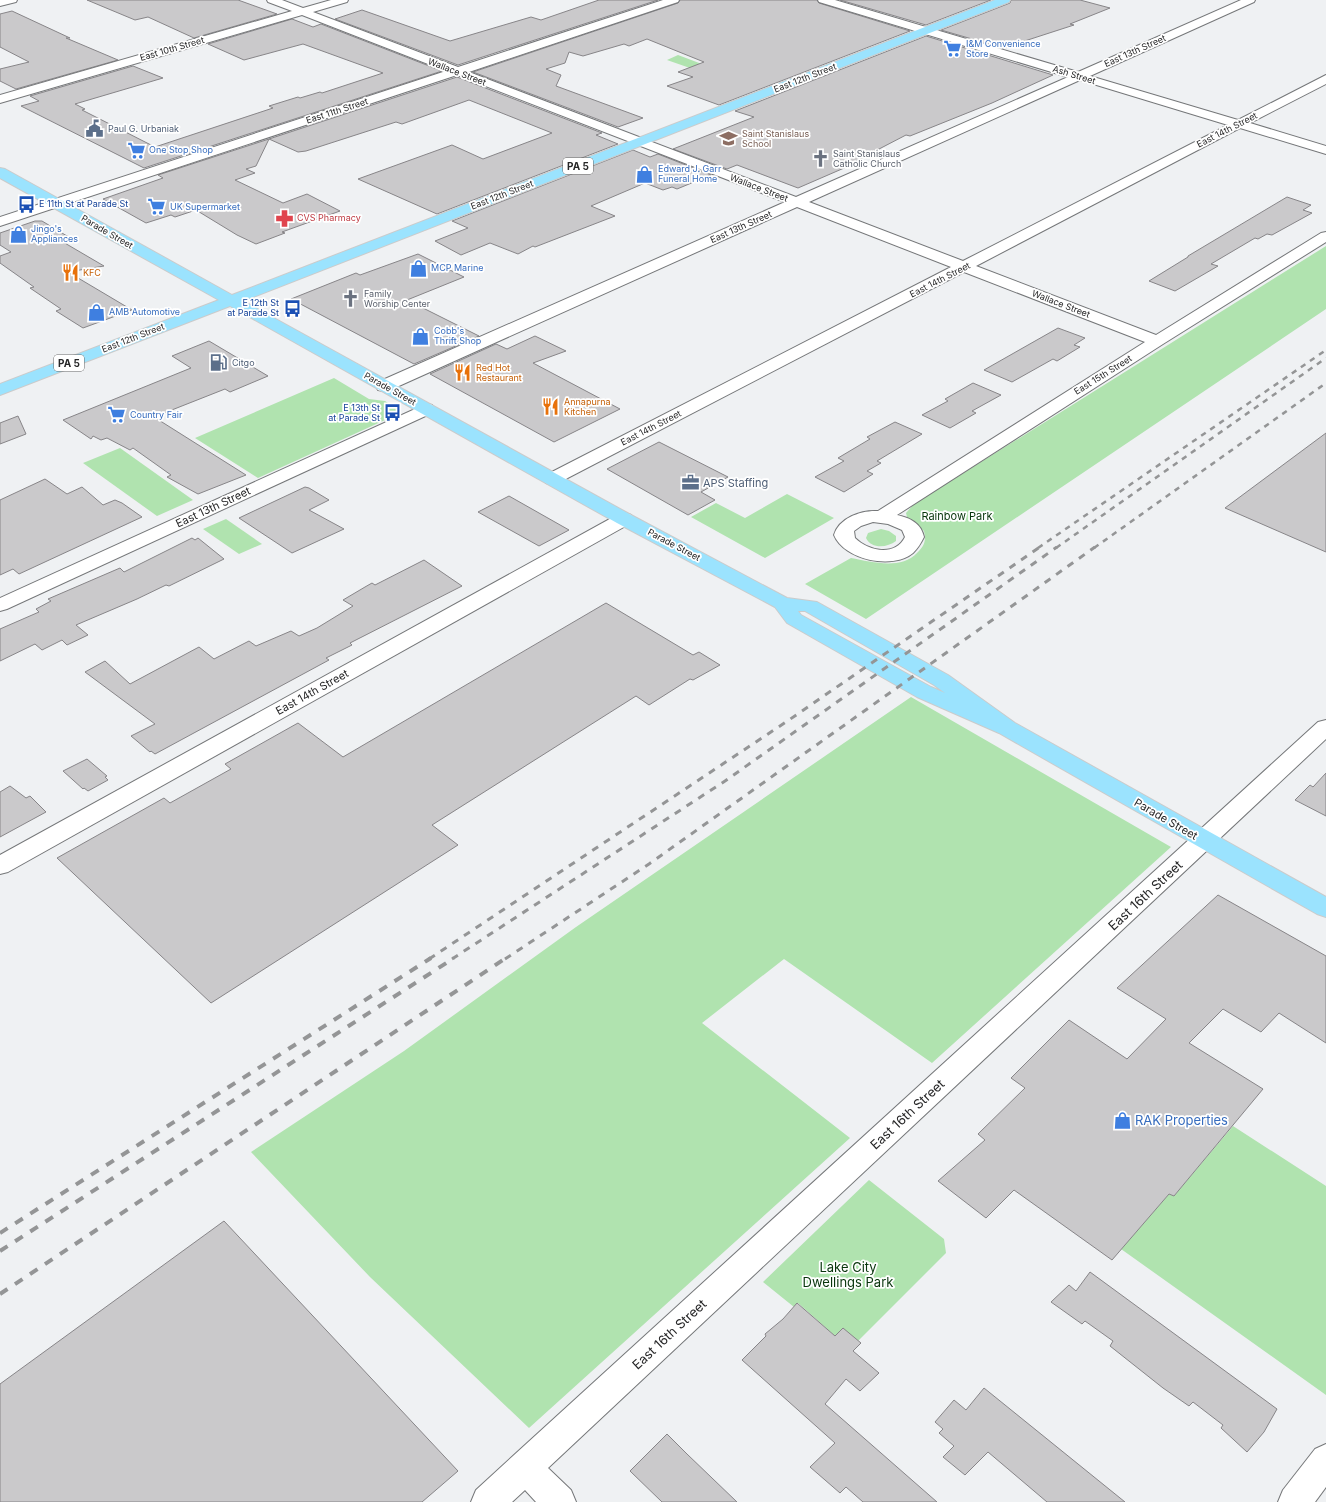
<svg xmlns="http://www.w3.org/2000/svg" width="1326" height="1502" viewBox="0 0 1326 1502" font-family="Inter,sans-serif">
<rect width="100%" height="100%" fill="#eff1f3"/>
<g fill="#b0e3af">
<path d="M678,55l45,17 -16,2 -40,-14z"/>
<path d="M1326,246v63l-460,310 -61,-35 46,-26c21,4 50,12 66,-5 8,-8 9,-12 7,-22l-17,-14 -1,-4 8,-9z"/>
<path d="M334,378l35,21 16,2 12,8 -1,6 -138,63 -63,-40z"/>
<path d="M120,448l73,52 -36,16 -74,-53z"/>
<path d="M787,494l47,24 -69,40 -74,-41 25,-14 29,15z"/>
<path d="M226,519l36,25 -23,10 -36,-25z"/>
<path d="M881,529l8,2 7,5v5c-9,7 -25,8 -30,-3l2,-5z"/>
<path d="M911,697l260,150 -239,216 -148,-104 -82,64 148,115 -321,290 -159,-151 -119,-125 153,-101 172,-124z"/>
<path d="M1233,1126l93,60v209l-205,-146 48,-55 5,2z"/>
<path d="M869,1180l75,59 2,14 -88,88 -15,-12 -8,7 -37,-33 -4,4 -31,-25z"/>
</g>
<g fill="#cac9cb" stroke="#878588">
<path d="M87,0h151l39,14 -83,24 -46,-21 -13,3z"/>
<path d="M599,0h59l-200,65 -123,-46 27,-9 88,31 81,-24 10,3z"/>
<path d="M680,0h137l2,3 91,28 -191,74 -52,-19 26,-9 -15,-5 26,-10 -57,-23 -18,7 -5,-2 -41,12 -14,-4 -4,11 -19,6 15,6 -5,11 87,32 -25,9 -145,-55 205,-69z"/>
<path d="M840,0h151l-65,25z"/>
<path d="M1011,0h69l30,8 -40,16 4,1 -71,23 -62,-18 69,-27z"/>
<path d="M12,11l58,27h-4l52,22 -102,29 -16,-8v-12l29,-7 -29,-15v-33z"/>
<path d="M292,19l21,8 8,-3 121,47 -298,97 -123,-62 18,-5 -9,-5 103,-30 30,12 -88,26 10,5 -3,1 73,37 118,-39 -4,-2 29,-9 2,1 20,-6 2,1 61,-20 -80,-29 -59,16 -36,-16z"/>
<path d="M926,36l127,39 -61,28 -82,33 -4,-1 -50,26 2,1 -60,26 -61,-23 -10,4 -54,-20 81,-32 -19,-6z"/>
<path d="M457,77l145,56 -6,2 22,9 -181,70 -79,-35 94,-34 31,14 69,-26 -83,-33 -67,24 -6,-2 -90,29 -8,1 -29,-13z"/>
<path d="M269,139l-13,27 -10,3 9,4 -20,7 48,23 24,-9 33,17 -58,21 3,1 -29,11 -19,-9 -41,-25 -21,7 -4,-2 -25,8 -43,-24 60,-21 -5,-3z"/>
<path d="M633,150l17,7 8,-3 53,21 -34,14 -5,-2 -9,3 -18,-7 -54,23 24,10 -80,31 -2,-1 -15,8 -28,-11 -29,12 -26,-14 33,-13 -16,-7z"/>
<path d="M1287,197l24,8 -8,5 9,3 -40,22 -5,-1 -9,5 -3,-1 -44,26 7,2 -43,25 -26,-10 39,-24v-1z"/>
<path d="M35,221h7l30,18 -9,3 41,24 -36,6 64,38 -49,18 -27,-17 5,-2 -31,-21 4,-1 -34,-24v-7l11,-4 -11,-7v-12z"/>
<path d="M418,254l46,23 -57,23 72,36 -65,28 -123,-65 65,-26 4,2z"/>
<path d="M1058,328l27,10 -11,7 6,2 -23,14 -4,-2 -41,23 -28,-12z"/>
<path d="M535,336l31,15 -33,12 87,46 -66,33 -124,-68 66,-30 11,5z"/>
<path d="M209,341l59,35 -38,16 -5,-3 -71,28 92,58 -48,19 -31,-17 4,-2 -38,-27 -3,2 -23,-12 -6,2 -8,-4 -2,3 -28,-19 128,-52 -19,-12z"/>
<path d="M973,383l28,12 -29,16 4,2 -26,15 -28,-13 26,-14 -3,-2z"/>
<path d="M18,416l8,18 -26,10v-21z"/>
<path d="M895,422l27,12 -45,27 4,2 -14,8 6,3 -29,18 -29,-15 29,-16 -6,-3 32,-19 -3,-2z"/>
<path d="M1326,433v119l-101,-44z"/>
<path d="M659,442l69,35 -27,15 14,8 -27,15 -81,-46z"/>
<path d="M45,479l22,15 15,-7 21,18 12,-5 7,3 20,14 -123,57 -6,-5 -13,6v-75z"/>
<path d="M305,487l4,1 20,12 -20,10 35,19 -52,24 -53,-35z"/>
<path d="M509,496l60,34 -30,16 -61,-34z"/>
<path d="M192,538l3,2 3,-2 26,21 -55,27 -3,-1 -29,14 -61,26 12,10 -21,10 -5,-5 -20,10 -7,-6 -35,17v-32l39,-17 -3,-3 15,-8 -3,-2 72,-31 4,4z"/>
<path d="M424,560l38,26 -112,57 2,2 -26,13 3,2 -174,94 -4,-3 -1,1 -19,-16 24,-12 -70,-52 20,-11 25,23 69,-37 15,12 35,-18 7,5 35,-15 8,5 18,-8 36,-22 -10,-6 22,-13 7,-4 3,2z"/>
<path d="M606,603l87,52 6,-3 21,13 -27,15 -3,-1 -41,26 -13,-9 -204,129 26,20 -247,158 -154,-145 107,-60 6,5 61,-34 -6,-5 73,-41 45,34z"/>
<path d="M87,759l20,17 -2,1 3,3 -20,11 -4,-3 -1,1 -20,-18z"/>
<path d="M1326,773v43l-31,-16 15,-15 3,2z"/>
<path d="M10,786l16,12 4,-2 16,16 -46,25v-45z"/>
<path d="M1218,895l108,61v87l-47,-30 -18,19 -38,-23 -34,34 74,46 -89,107 -5,-2 -57,66 -98,-70 -28,28 -48,-37 47,-41 -7,-6 47,-46 -14,-10 58,-58 58,39 39,-40 -49,-31z"/>
<path d="M224,1221l234,250 -36,31h-422v-118z"/>
<path d="M1090,1272l187,137 -13,23 -17,20 -26,-24 2,-3 -30,-23 -4,4 -26,-18 -53,-42 3,-5 -28,-20 -3,3 -31,-22 18,-17 7,6z"/>
<path d="M797,1303l38,33 8,-8 18,15 -8,8 26,22 -19,18 -14,-12 -21,25 112,98h-74l-17,-15 -6,6 -30,-26 25,-24 -93,-83 24,-24 -1,-2 18,-15z"/>
<path d="M984,1388l141,114h-78l-59,-50 -23,23 -22,-18 11,-11 -15,-13 4,-4 -8,-7 19,-22 12,10z"/>
<path d="M667,1434l20,20 50,48h-75l-32,-31z"/>
</g>
<g fill="none" stroke-linecap="round" stroke-linejoin="round">
<defs>
<g id="minor">
<path d="M0,0h17l-1,2 -16,4z"/>
<path d="M267,0h15l21,8 28,-8h17l-1,2 -34,10 145,55 205,-67h16l-1,2 -209,70 327,125 272,-120 -249,-75 -1,-2h17l243,72 163,-72h14l-1,2 -164,74 148,44 88,-45v9l-76,39 76,23v8l-86,-26 -264,138 180,69 165,-102 5,-1v10l-163,102 -266,171c13,3 24,8 27,22 -3,6 -6,11 -11,16 -20,17 -69,7 -79,-18 5,-17 27,-25 44,-24l267,-169 -181,-70 -406,211 -6,1 -6,-1 -3,-4 3,-4 405,-208 -154,-60 -407,183 -6,1 -6,-1 -2,-4 2,-4 407,-180 -328,-127 -457,151v-9l446,-146 -144,-56 -302,88v-8l292,-84 -24,-9zM1080,80l148,45 -265,136 -154,-59zM873,522l15,2 14,6 3,7c-10,20 -37,14 -50,1l-1,-7 7,-5z"/>
<path d="M426,404l6,1 2,4 -2,4 -425,196 -7,2v-13z"/>
<path d="M624,513l7,2 2,4 -2,4 -623,349 -8,2v-19l617,-340z"/>
<path d="M1326,720v19l-778,729 23,22 5,12h-40l-11,-12 -13,12h-41l5,-12 37,-34 805,-734z"/>
<path d="M1326,1444v43l-11,15h-37l5,-12 32,-41z"/>
</g>
<path id="major" d="M995,0h15l-1,2 -766,299 388,214 156,83 30,4 131,73 67,48 311,174v20l-9,-3 -318,-181 -82,-36 -130,-74 -12,-16 -158,-84 -387,-217 -230,89v-11l219,-84 -219,-122v-10l5,1 227,126zM798,611h7l129,74 11,8 -14,-6 -130,-72z"/>
</defs>
<use href="#minor" stroke="#757779" stroke-width="2"/>
<use href="#major" stroke="#cbcbcb" stroke-width="2"/>
<use href="#minor" fill="#fff" fill-rule="evenodd"/>
<use href="#major" fill="#9be3fe" fill-rule="evenodd"/>
<g stroke="#949596" stroke-width="2.5" stroke-dasharray="5.5 5.5" stroke-linecap="butt">
<path d="M1038,548l288,-198"/>
<path d="M1056,548l270,-190"/>
<path d="M1094,548l232,-165"/>
</g>
<g stroke="#949596" stroke-width="3" stroke-dasharray="7 7" stroke-linecap="butt">
<path d="M429,959l357,-237 254,-175"/>
<path d="M452,959l273,-178 332,-234"/>
<path d="M505,959l144,-95 446,-317"/>
</g>
<g stroke="#949596" stroke-width="4" stroke-dasharray="9 9" stroke-linecap="butt">
<path d="M0,1233l431,-275"/>
<path d="M0,1251l454,-293"/>
<path d="M0,1294l506,-336"/>
</g>
</g>
<defs>
<symbol id="supermarket-bare" viewBox="-9 -9 18 18"><path d="M-6-5.5h2.5l.6 2H6L4.5 2H-2.5L-4.4-4H-6ZM-1.5 3.2a1.3 1.3 0 1 0 .1 0ZM3 3.2a1.3 1.3 0 1 0 .1 0Z" fill="#3f7fe0" stroke="#fff" stroke-width="2.5" paint-order="stroke"/></symbol>
<symbol id="civic-bare" viewBox="-9 -9 18 18"><path d="M-.6-6.5H3V-4.5H.6V-3L4-1V1h2V6H-6V1h2V-1L-.6-3ZM-1.2 2.5V6h2.4V2.5Z" fill="#5c6f8a" stroke="#fff" stroke-width="2.5" paint-order="stroke"/></symbol>
<symbol id="school-bare" viewBox="-9 -9 18 18"><path d="M0-5L7-2L0 1L-7-2ZM-4 1L0 2.5L4 1V4Q0 6-4 4Z" fill="#8d6e63" stroke="#fff" stroke-width="2.5" paint-order="stroke"/></symbol>
<symbol id="church-bare" viewBox="-9 -9 18 18"><path d="M-1.2-6h2.4v3.5h3.3v2.4h-3.3V6h-2.4V-.1h-3.3v-2.4h3.3Z" fill="#6b7280" stroke="#fff" stroke-width="2.5" paint-order="stroke"/></symbol>
<symbol id="shop-bare" viewBox="-9 -9 18 18"><path d="M-5-2.5h2.3a2.7 3.5 0 0 1 5.4 0H5L5.5 6h-11ZM-1.5-2.5h3a1.5 2.3 0 0 0-3 0Z" fill="#3f7fe0" stroke="#fff" stroke-width="2.5" paint-order="stroke"/></symbol>
<symbol id="bus-bare" viewBox="-9 -9 18 18"><path d="M-5-6H5V4H4V6H2V4H-2V6H-4V4H-5ZM-3.5-4V0h7V-4ZM-3.5 1.2v1.5H-2V1.2ZM2 1.2v1.5H3.5V1.2Z" fill="#1a4fb4" stroke="#fff" stroke-width="2.5" paint-order="stroke"/></symbol>
<symbol id="pharmacy-bare" viewBox="-9 -9 18 18"><path d="M-2-6h4v4h4v4h-4v4h-4v-4h-4v-4h4Z" fill="#e0444e" stroke="#fff" stroke-width="2.5" paint-order="stroke"/></symbol>
<symbol id="restaurant-bare" viewBox="-9 -9 18 18"><path d="M-5-6h1v4h1v-4h1v4h1v-4h1v5L-1.5 .5V6h-2V.5L-5-1ZM5-6V6H3V1.5H1.5Q1.5-4 5-6Z" fill="#e8710a" stroke="#fff" stroke-width="2.5" paint-order="stroke"/></symbol>
<symbol id="fuel-bare" viewBox="-9 -9 18 18"><path d="M-5.5-6h7V0h2V4h1.3V-2.5L3-4.5l.8-.8L6-3V5H2.5V1h-1V6h-7ZM-4.2-4.7v3.2H.2V-4.7Z" fill="#5c6f8a" stroke="#fff" stroke-width="2.5" paint-order="stroke"/></symbol>
<symbol id="office-bare" viewBox="-9 -9 18 18"><path d="M-6-3h4V-5.5h4V-3h4V5H-6ZM-1-4.5V-3h2v-1.5ZM-6 0V1H6V0Z" fill="#5c6f8a" stroke="#fff" stroke-width="2.5" paint-order="stroke"/></symbol>
</defs>
<g fill-rule="evenodd">
<use href="#supermarket-bare" x="940" y="36" width="25" height="25"/>
<use href="#civic-bare" x="82" y="116" width="25" height="25"/>
<use href="#school-bare" x="716" y="126" width="25" height="25"/>
<use href="#supermarket-bare" x="124" y="138" width="25" height="25"/>
<use href="#church-bare" x="808" y="146" width="25" height="25"/>
<use href="#shop-bare" x="632" y="162" width="25" height="25"/>
<use href="#bus-bare" x="14" y="192" width="25" height="25"/>
<use href="#supermarket-bare" x="144" y="194" width="25" height="25"/>
<use href="#pharmacy-bare" x="272" y="206" width="25" height="25"/>
<use href="#shop-bare" x="6" y="222" width="25" height="25"/>
<use href="#shop-bare" x="406" y="256" width="25" height="25"/>
<use href="#restaurant-bare" x="58" y="260" width="25" height="25"/>
<use href="#church-bare" x="338" y="286" width="25" height="25"/>
<use href="#bus-bare" x="280" y="296" width="25" height="25"/>
<use href="#shop-bare" x="84" y="300" width="25" height="25"/>
<use href="#shop-bare" x="408" y="324" width="25" height="25"/>
<use href="#fuel-bare" x="206" y="350" width="25" height="25"/>
<use href="#restaurant-bare" x="450" y="360" width="25" height="25"/>
<use href="#restaurant-bare" x="538" y="394" width="25" height="25"/>
<use href="#bus-bare" x="380" y="400" width="25" height="25"/>
<use href="#supermarket-bare" x="104" y="402" width="25" height="25"/>
<use href="#office-bare" x="678" y="470" width="25" height="25"/>
<use href="#shop-bare" x="1110" y="1108" width="25" height="25"/>
</g>
<g text-anchor="middle" stroke-width="3.5" stroke-linejoin="round" paint-order="stroke">
<g font-size="9" fill="#366cbe" stroke="#fff" text-anchor="start">
<text x="966" y="47">I&amp;M Convenience<tspan x="966" dy="10">Store</tspan></text>
<text x="149" y="153">One Stop Shop</text>
<text x="658" y="172">Edward J. Garr<tspan x="658" dy="10">Funeral Home</tspan></text>
<text x="170" y="210">UK Supermarket</text>
<text x="31" y="232">Jingo's<tspan x="31" dy="10">Appliances</tspan></text>
<text x="431" y="271">MCP Marine</text>
<text x="109" y="315">AMB Automotive</text>
<text x="434" y="334">Cobb's<tspan x="434" dy="10">Thrift Shop</tspan></text>
<text x="130" y="418">Country Fair</text>
</g>
<g font-size="9" fill="#272728" stroke="#fff">
<text transform="translate(172 49) rotate(-16)" y="3">East 10th Street</text>
<text transform="translate(1135 51) rotate(-24)" y="3">East 13th Street</text>
<text transform="translate(457 72) rotate(21)" y="3">Wallace Street</text>
<text transform="translate(1074 75) rotate(17)" y="3">Ash Street</text>
<text transform="translate(805 78) rotate(-21)" y="3">East 12th Street</text>
<text transform="translate(337 111) rotate(-18)" y="3">East 11th Street</text>
<text transform="translate(1227 130) rotate(-27)" y="3">East 14th Street</text>
<text transform="translate(759 188) rotate(21)" y="3">Wallace Street</text>
<text transform="translate(502 195) rotate(-21)" y="3">East 12th Street</text>
<text transform="translate(741 227) rotate(-24)" y="3">East 13th Street</text>
<text transform="translate(107 232) rotate(30)" y="3">Parade Street</text>
<text transform="translate(940 280) rotate(-27)" y="3">East 14th Street</text>
<text transform="translate(1061 304) rotate(21)" y="3">Wallace Street</text>
<text transform="translate(133 338) rotate(-21)" y="3">East 12th Street</text>
<text transform="translate(1103 375) rotate(-32)" y="3">East 15th Street</text>
<text transform="translate(390 389) rotate(29)" y="3">Parade Street</text>
<text transform="translate(651 428) rotate(-27)" y="3">East 14th Street</text>
<text transform="translate(674 545) rotate(28)" y="3">Parade Street</text>
</g>
<g font-size="9" fill="#4e5e75" stroke="#fff" text-anchor="start">
<text x="108" y="132">Paul G. Urbaniak</text>
<text x="232" y="366">Citgo</text>
</g>
<g font-size="9" fill="#785e54" stroke="#fff" text-anchor="start">
<text x="742" y="137">Saint Stanislaus<tspan x="742" dy="10">School</tspan></text>
</g>
<g font-size="9" fill="#5b616d" stroke="#fff" text-anchor="start">
<text x="833" y="157">Saint Stanislaus<tspan x="833" dy="10">Catholic Church</tspan></text>
<text x="364" y="297">Family<tspan x="364" dy="10">Worship Center</tspan></text>
</g>
<g font-size="9" fill="#164399" stroke="#fff" text-anchor="end">
<text x="39" y="207" text-anchor="start">E 11th St at Parade St</text>
<text x="279" y="306">E 12th St<tspan x="279" dy="10">at Parade St</tspan></text>
<text x="380" y="411">E 13th St<tspan x="380" dy="10">at Parade St</tspan></text>
</g>
<g font-size="9" fill="#be3a42" stroke="#fff" text-anchor="start">
<text x="297" y="221">CVS Pharmacy</text>
</g>
<g font-size="9" fill="#c56008" stroke="#fff" text-anchor="start">
<text x="83" y="276">KFC</text>
<text x="476" y="371">Red Hot<tspan x="476" dy="10">Restaurant</tspan></text>
<text x="564" y="405">Annapurna<tspan x="564" dy="10">Kitchen</tspan></text>
</g>
<g fill="#fff" stroke="#686868" stroke-width="1">
<rect x="563" y="158" width="30" height="16" rx="3"/>
<rect x="54" y="355" width="30" height="16" rx="3"/>
</g>
<g font-size="10" font-weight="bold" fill="#272728">
<text x="578" y="170">PA 5</text>
<text x="69" y="367">PA 5</text>
</g>
<g font-size="11" fill="#4e5e75" stroke="#fff" text-anchor="start">
<text x="703" y="487">APS Staffing</text>
</g>
<g font-size="11" fill="#272728" stroke="#fff">
<text transform="translate(213 507) rotate(-25)" y="4">East 13th Street</text>
<text transform="translate(312 692) rotate(-29)" y="4">East 14th Street</text>
<text transform="translate(1166 819) rotate(30)" y="4">Parade Street</text>
</g>
<g font-size="11" fill="#08350c" stroke="#fff">
<text x="957" y="520">Rainbow Park</text>
</g>
<g font-size="13" fill="#272728" stroke="#fff">
<text transform="translate(1145 895) rotate(-43)" y="5">East 16th Street</text>
<text transform="translate(907 1114) rotate(-43)" y="5">East 16th Street</text>
<text transform="translate(669 1334) rotate(-43)" y="5">East 16th Street</text>
</g>
<g font-size="13" fill="#366cbe" stroke="#fff" text-anchor="start">
<text x="1135" y="1125">RAK Properties</text>
</g>
<g font-size="13" fill="#08350c" stroke="#fff">
<text x="848" y="1272">Lake City<tspan x="848" dy="15">Dwellings Park</tspan></text>
</g>
</g>
</svg>
